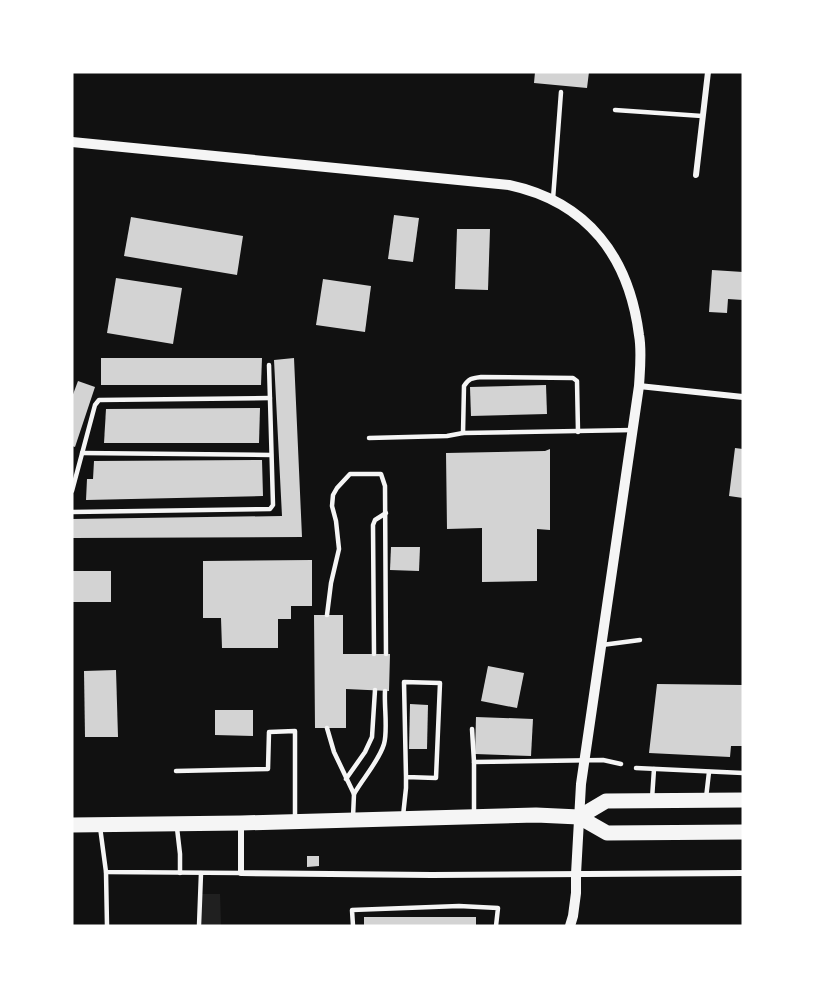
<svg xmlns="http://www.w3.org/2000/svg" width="815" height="998" viewBox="0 0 815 998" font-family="'Source Sans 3',sans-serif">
<rect width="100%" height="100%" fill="#111"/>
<path fill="#202020" d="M202,894h18l1,32h-19z"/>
<g fill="#d3d3d3">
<path d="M535,72h54l-2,16 -53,-5z"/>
<path d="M394,215l25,3 -6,44 -25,-3z"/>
<path d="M131,217l112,19 -6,39 -113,-19z"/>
<path d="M457,229h33l-2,61 -33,-1z"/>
<path d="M712,270l31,2v28l-15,-1 -1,14 -18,-1z"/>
<path d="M116,278l66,10 -9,56 -66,-11z"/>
<path d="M323,279l48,7 -6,46 -49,-7z"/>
<path d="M101,358h161l-1,27h-160z"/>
<path d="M294,358l8,179 -230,1v-19l210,-3 -8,-156z"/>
<path d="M78,381l17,6 -20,60 -3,-1v-49z"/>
<path d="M546,385l1,29 -76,2 -1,-29z"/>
<path d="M260,408l-1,35h-155l2,-34z"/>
<path d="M735,448l8,1v49l-14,-2z"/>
<path d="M550,449v81l-13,-1v52l-55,1v-54l-35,1 -1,-76 99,-2z"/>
<path d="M262,460l1,36 -177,4 1,-21h6l1,-18z"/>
<path d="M391,547h29l-1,24 -29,-1z"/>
<path d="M312,560v46h-21v13h-13v29h-56l-1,-30h-18v-57z"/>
<rect x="72" y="571" width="39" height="31"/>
<path d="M314,615h29v39h47l-1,37 -43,-2v39h-31z"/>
<path d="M488,666l36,7 -7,35 -36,-7z"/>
<path d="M116,670l2,67h-33l-1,-66z"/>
<path d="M657,684l86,1v61h-12l-1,11 -81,-4z"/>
<path d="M410,704l18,1 -1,44h-18z"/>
<path d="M215,710h38v26l-38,-1z"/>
<path d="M476,717l57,2 -2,37 -56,-2z"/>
<path d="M307,856h12v10l-12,1z"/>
<rect x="364" y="917" width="112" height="9"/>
</g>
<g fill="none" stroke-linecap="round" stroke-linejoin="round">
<g stroke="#f5f5f5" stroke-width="4.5">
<path d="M615,110l87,6"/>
<path d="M553,199l8,-107"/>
<path d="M463,433l1,-47c5,-8 9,-8 17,-9l92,1 4,3 1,51"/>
<path d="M369,438l78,-2 16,-3 170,-3"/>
<path d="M82,453l189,2"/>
<path d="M72,491l23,-86 4,-5 171,-2"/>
<path d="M72,512l198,-3 3,-4 -4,-140"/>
<path d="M327,615l4,-32 8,-34 -3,-28 -4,-15 1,-11 4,-7 13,-14h31l4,12 1,168"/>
<path d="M602,645l38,-5"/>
<path d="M374,654l-1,-129 2,-5 11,-7"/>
<path d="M327,728l7,24 20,42 -1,23"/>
<path d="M472,729l2,33"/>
<path d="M636,768l107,5"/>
<path d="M176,771l92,-2 1,-37 26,-1v88"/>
<path d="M346,779l19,-27 7,-15 3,-47"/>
<path d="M354,794c9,-16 25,-33 30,-50 4,-13 0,-38 1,-53"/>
<path d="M706,798l3,-26"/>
<path d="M652,799l2,-30"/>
<path d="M474,815v-53l129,-2 18,4"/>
<path d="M403,816l3,-28v-11l-2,-95 36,1 -4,95 -30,-1"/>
<path d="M100,827l6,45 135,1"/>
<path d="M177,828l3,26v19"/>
<path d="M106,872l1,54"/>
<path d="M199,926l2,-53"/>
<path d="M353,926l-1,-16 107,-4 39,2 -2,18"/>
</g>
<g stroke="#f5f5f5" stroke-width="6">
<path d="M696,175l12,-103"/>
<path d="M639,386l104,11"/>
<path d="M241,824v49l191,2 311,-2"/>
</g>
<path stroke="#f5f5f5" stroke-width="10" d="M72,142l437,43c79,17 120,72 130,150 3,16 1,34 0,51l-58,398 -5,90v19l-3,23 -3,10"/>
<g stroke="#f5f5f5" stroke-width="15">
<path d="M579,817l27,-16 137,-1"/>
<path d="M72,825l169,-2 295,-8 43,2 28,16 136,-1"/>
</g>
</g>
<rect width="815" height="998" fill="none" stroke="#ffffff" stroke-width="147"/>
</svg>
